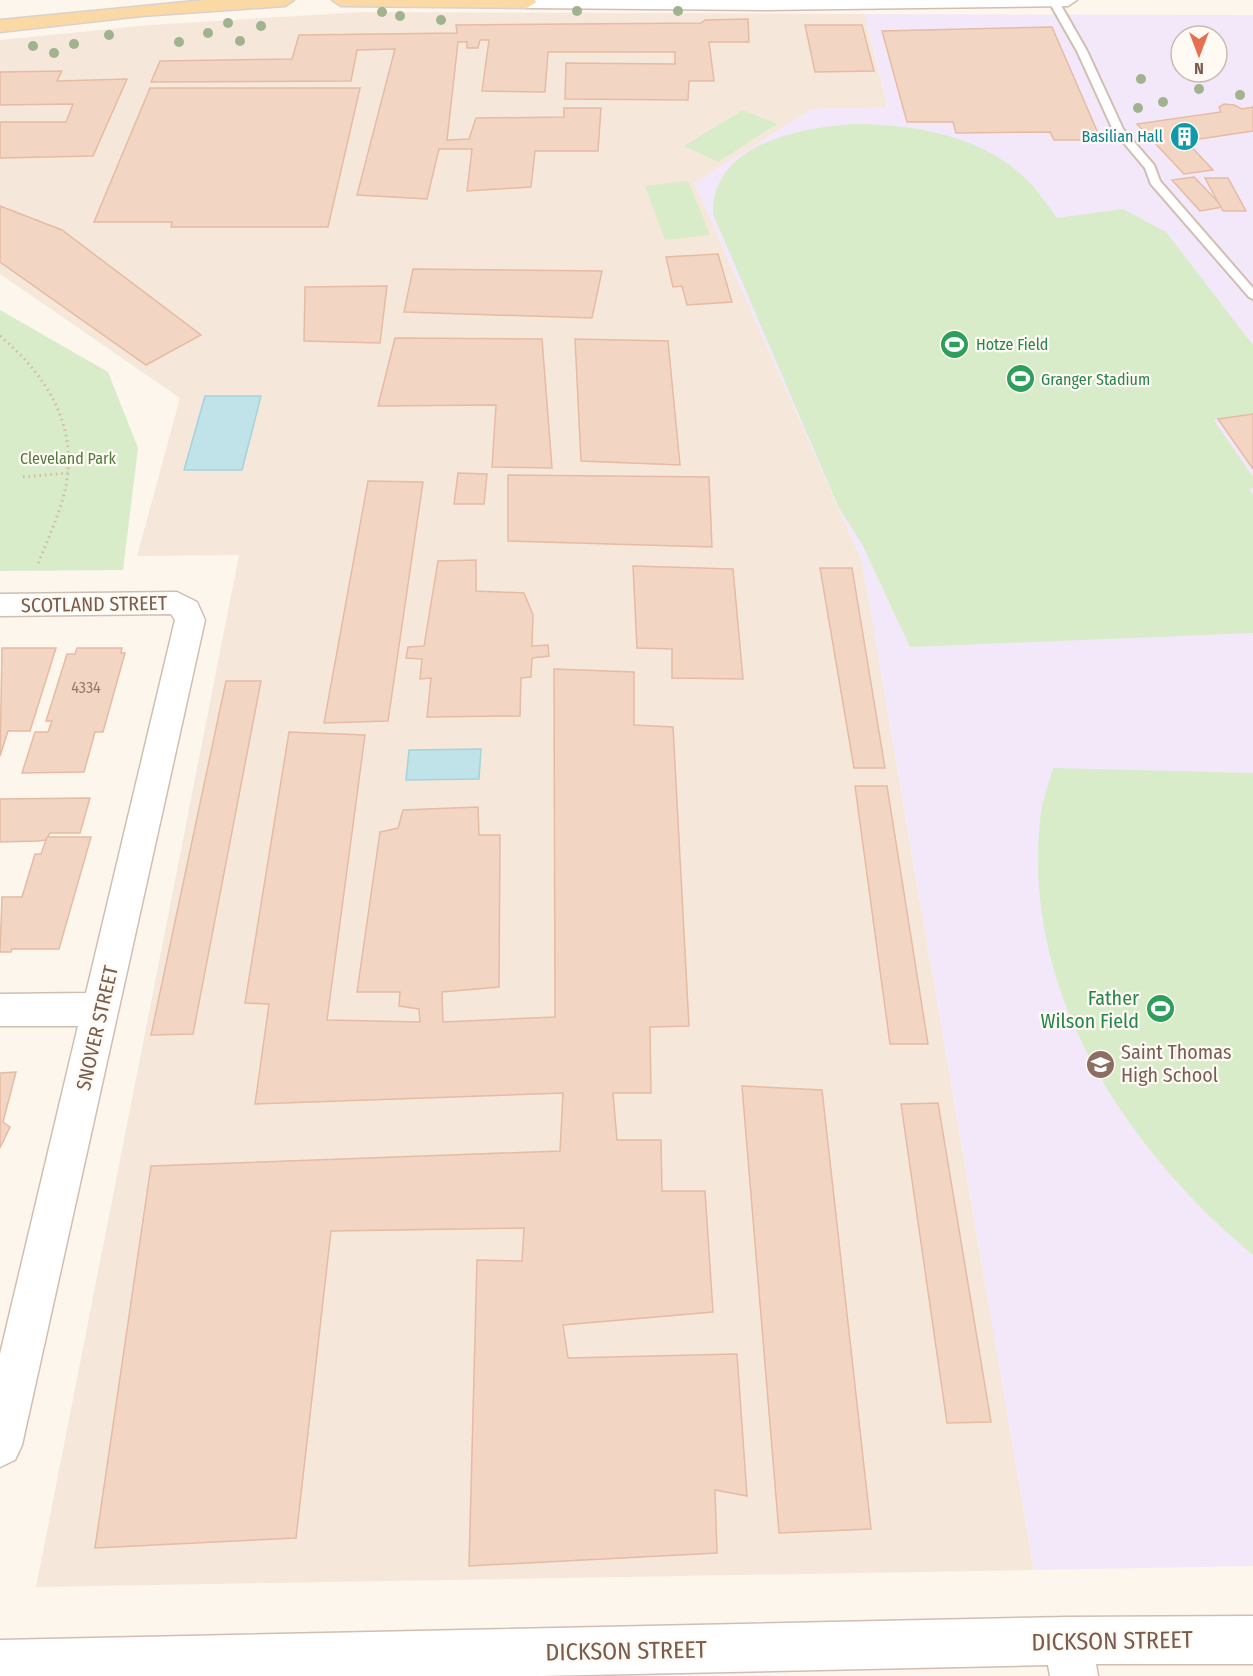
<svg xmlns="http://www.w3.org/2000/svg" width="1253" height="1676" viewBox="0 0 1253 1676" font-family="'Fira Sans Condensed',sans-serif">
<rect width="100%" height="100%" fill="#fdf6ec"/>
<path fill="#f5e8da" d="M362,12l502,2 24,94 -76,1 -117,75 167,377 172,1009 -998,17 203,-1032 -102,1 43,-158 -180,-124v-234l150,-15z"/>
<path fill="#f3e8fa" fill-rule="evenodd" d="M864,14l389,1v1551l-219,4 -172,-1009 -168,-378 118,-74 76,-2zM1181,36h36v36h-36z"/>
<g fill="#d8ecc9">
<path d="M743,110l34,14 -59,38 -34,-16z"/>
<path d="M853,124c59,0 128,11 172,54 12,12 22,26 32,40l66,-9 43,23 87,113v69l-39,6 39,57v11l-4,1 4,6v138l-343,14 -48,-103 -23,-36 -126,-294c-1,-70 85,-86 140,-90z"/>
<path d="M688,181l22,54 -45,5 -20,-54z"/>
<path d="M0,310l108,62 30,76 -15,122 -123,1z"/>
<path d="M1053,768l200,5v482c-130,-109 -234,-267 -212,-443 2,-14 8,-29 12,-44z"/>
</g>
<g fill="#bfe3e8" stroke="#a5d3da" stroke-width="1.5">
<path d="M205,396h56l-19,74h-58z"/>
<path d="M481,749l-2,30 -73,1 3,-30z"/>
</g>
<g fill="#f3d5c3" stroke="#e6bba3" stroke-width="1.5">
<path d="M748,19l1,23h-40l5,39h-25l-1,19 -123,-1 1,-36 109,1v-12h-127l-3,40 -63,-1 7,-51h-9l-2,8h-11v-6h-9l-11,98 22,-1 7,-21 88,-1v-9h37l-3,43h-63l-4,36 -64,4 5,-42h-33l-12,50 -70,-4 38,-146 -38,1 -6,31 -200,1 9,-21 132,-2 7,-24 158,-2 -1,-8 245,-2 4,-3z"/>
<path d="M805,25h57l12,46 -59,1z"/>
<path d="M1052,27l49,113h-47l-4,-8 -94,1 -3,-11h-46l-25,-91z"/>
<path d="M62,71l-5,10 70,-2 -34,77 -93,2v-36h66l7,-18 -73,1v-33z"/>
<path d="M150,88h210l-32,139h-157l1,-5h-78z"/>
<path d="M1224,104l10,1 8,4 11,-2v24l-67,10 27,29 -29,4 -47,-50 84,-12 -2,-5z"/>
<path d="M1194,177l29,30 -23,4 -28,-31z"/>
<path d="M1205,178h23l18,33h-23z"/>
<path d="M0,206l62,24 139,105 -55,30 -146,-103z"/>
<path d="M718,254l14,48 -45,3 -5,-19 -9,1 -7,-30z"/>
<path d="M413,269l189,2 -10,47 -188,-6z"/>
<path d="M387,286l-7,57 -76,-2 1,-54z"/>
<path d="M395,338l147,1 10,129 -60,-1 4,-62 -118,1z"/>
<path d="M575,339l93,2 12,124 -99,-4z"/>
<path d="M1253,414v55l-35,-50z"/>
<path d="M458,473l29,1 -3,30h-30z"/>
<path d="M508,475l201,2 3,70 -204,-6z"/>
<path d="M368,481l55,1 -35,239 -64,2z"/>
<path d="M476,560v31l48,2 9,22 -1,31 16,-1 1,11 -17,2 -1,19 -10,1 -1,38 -93,1 4,-39 -11,1 2,-20 -16,-1 2,-11 16,-1 14,-85z"/>
<path d="M633,566l100,3 10,110 -71,-1v-29l-35,-1z"/>
<path d="M820,568h32l33,200h-31z"/>
<path d="M2,648h54l-26,83h-22l-8,25z"/>
<path d="M77,648h45l-1,5h4l-22,79h-8l-11,40 -62,1 13,-41h13l4,-11h-6l21,-67h8z"/>
<path d="M554,669l80,3v53l39,2 16,299 -39,1 1,66h-38l4,47h44l1,51h43l8,121 -150,13 5,33 169,-4 10,142 -32,-6 2,63 -248,13 8,-306 45,1 2,-33 -193,3 -35,307 -201,10 56,-382 409,-15 3,-58 -308,11 14,-100 -24,-1 44,-271 76,3 -38,285 93,2 -1,-13 -20,-3 1,-14h-43l23,-160 18,-4 5,-18 75,-3 1,28h21l-1,152 -57,5 1,30 112,-5z"/>
<path d="M226,681h35l-68,353 -42,1z"/>
<path d="M855,786h32l41,258h-38z"/>
<path d="M90,798l-10,35h-30l-4,7 -8,1 -38,1v-43z"/>
<path d="M47,837h44l-32,112h-47l-1,3h-11l2,-55h20l13,-43h6z"/>
<path d="M16,1072l-13,50 7,5 -10,21v-75z"/>
<path d="M742,1086l80,4 49,439 -92,4z"/>
<path d="M938,1103l53,319 -44,1 -46,-319z"/>
</g>
<g fill="none" stroke-linecap="round" stroke-linejoin="round">
<defs>
<path id="service" d="M1048,0h10l29,51 36,78 31,36 6,16 93,107v11l-4,-2 -98,-113 -6,-16 -32,-38 -36,-79z"/>
<g id="minor">
<path d="M177,592l20,10 8,18 -183,825 -7,15 -15,7v-113l78,-328h-78v-32l86,-1 89,-373 -4,-6 -171,2v-22z"/>
<path d="M1253,1616v48h-157l2,12h-48l-2,-11 -508,11h-540v-36l1068,-23z"/>
</g>
<path id="tertiary" d="M519,0h558l-9,6 -304,4 -237,-2 -6,-2z"/>
<g id="primary">
<path d="M206,0h88l-9,6 -143,10 -142,16v-12z"/>
<path d="M332,0h203l1,2 -9,6 -186,-2z"/>
</g>
</defs>
<use href="#service" stroke="#d1beb0" stroke-width="4"/>
<use href="#minor" stroke="#d1beb0" stroke-width="3"/>
<use href="#tertiary" stroke="#d1beb0" stroke-width="3"/>
<use href="#primary" stroke="#dad1cd" stroke-width="3"/>
<g stroke="#d9b8a5" stroke-width="3" stroke-dasharray="1.5 4" stroke-linecap="butt">
<path d="M0,336c48,40 81,94 64,158 -6,24 -17,47 -26,70"/>
<path d="M23,477l45,-4"/>
</g>
<use href="#service" fill="#fff" fill-rule="evenodd"/>
<use href="#minor" fill="#fff" fill-rule="evenodd"/>
<use href="#tertiary" fill="#fff" fill-rule="evenodd"/>
<use href="#primary" fill="#fbd9a5" fill-rule="evenodd"/>
</g>
<g fill="#a0b28e">
<circle cx="577" cy="11" r="5"/>
<circle cx="678" cy="11" r="5"/>
<circle cx="382" cy="12" r="5"/>
<circle cx="400" cy="16" r="5"/>
<circle cx="441" cy="20" r="5"/>
<circle cx="228" cy="23" r="5"/>
<circle cx="261" cy="26" r="5"/>
<circle cx="208" cy="33" r="5"/>
<circle cx="109" cy="35" r="5"/>
<circle cx="240" cy="41" r="5"/>
<circle cx="179" cy="42" r="5"/>
<circle cx="74" cy="44" r="5"/>
<circle cx="33" cy="46" r="5"/>
<circle cx="54" cy="53" r="5"/>
<circle cx="1141" cy="79" r="5"/>
<circle cx="1199" cy="89" r="5"/>
<circle cx="1240" cy="95" r="5"/>
<circle cx="1163" cy="102" r="5"/>
<circle cx="1138" cy="108" r="5"/>
</g>
<defs>
<symbol id="building-disc" viewBox="-11 -11 22 22"><circle r="9.5" fill="#0f9aa8" stroke="#fffaf3"/><path d="M-4-6H4V6H1V3H-1V6H-4ZM-2.5-4.3h1.7v1.8h-1.7ZM.8-4.3h1.7v1.8H.8ZM-2.5-1h1.7V.8h-1.7ZM.8-1h1.7V.8H.8Z" fill="#fff"/></symbol>
<symbol id="stadium-disc" viewBox="-11 -11 22 22"><circle r="9.5" fill="#2e9e5b" stroke="#fffaf3"/><path d="M0-5a6.5 5 0 1 0 0 10a6.5 5 0 1 0 0-10ZM-3.5-1.8h7v3.6h-7Z" fill="#fff"/></symbol>
<symbol id="school-disc" viewBox="-11 -11 22 22"><circle r="9.5" fill="#8d6e63" stroke="#fffaf3"/><path d="M0-5L7-2L0 1L-7-2ZM-4 1L0 2.5L4 1V4Q0 6-4 4Z" fill="#fff"/></symbol>
</defs>
<g fill-rule="evenodd">
<use href="#building-disc" x="1168" y="120" width="33" height="33"/>
<use href="#stadium-disc" x="938" y="328" width="33" height="33"/>
<use href="#stadium-disc" x="1004" y="362" width="33" height="33"/>
<use href="#stadium-disc" x="1144" y="992" width="33" height="33"/>
<use href="#school-disc" x="1084" y="1048" width="33" height="33"/>
</g>
<g text-anchor="middle" stroke-width="4.5" stroke-linejoin="round" paint-order="stroke">
<g font-size="16" fill="#0d838f" stroke="#fffaf3" text-anchor="end">
<text x="1163" y="142">Basilian Hall</text>
</g>
<g font-size="16" fill="#27864d" stroke="#fffaf3" text-anchor="start">
<text x="976" y="350">Hotze Field</text>
<text x="1041" y="385">Granger Stadium</text>
</g>
<g font-size="16" fill="#537a41" stroke="#fffaf3">
<text x="68" y="464">Cleveland Park</text>
</g>
<g font-size="16" fill="#987a6a">
<text x="86" y="693">4334</text>
</g>
<g font-size="20" fill="#7a5c4d" stroke="#fffaf3">
<text transform="translate(94 604) rotate(-1)" y="7">SCOTLAND STREET</text>
<text transform="translate(97 1028) rotate(-77)" y="7">SNOVER STREET</text>
</g>
<g font-size="20" fill="#27864d" stroke="#fffaf3" text-anchor="end">
<text x="1139" y="1005">Father<tspan x="1139" dy="23">Wilson Field</tspan></text>
</g>
<g font-size="20" fill="#785e54" stroke="#fffaf3" text-anchor="start">
<text x="1121" y="1059">Saint Thomas<tspan x="1121" dy="23">High School</tspan></text>
</g>
<g font-size="24" fill="#7a5c4d" stroke="#fffaf3">
<text transform="translate(1112 1641) rotate(-1)" y="8">DICKSON STREET</text>
<text transform="translate(626 1651) rotate(-1)" y="8">DICKSON STREET</text>
</g>
</g>
<g transform="translate(1199 54) rotate(180)"><circle r="28" fill="#fffaf3" stroke="#cabbb1" stroke-width="1.5"/>
<path d="M0-4.5L10 22L0 15L-10 22Z" fill="#e76f51"/>
<text y="-9" font-size="16" font-weight="bold" text-anchor="middle" fill="#7a5c4d">N</text>
</g>
</svg>
